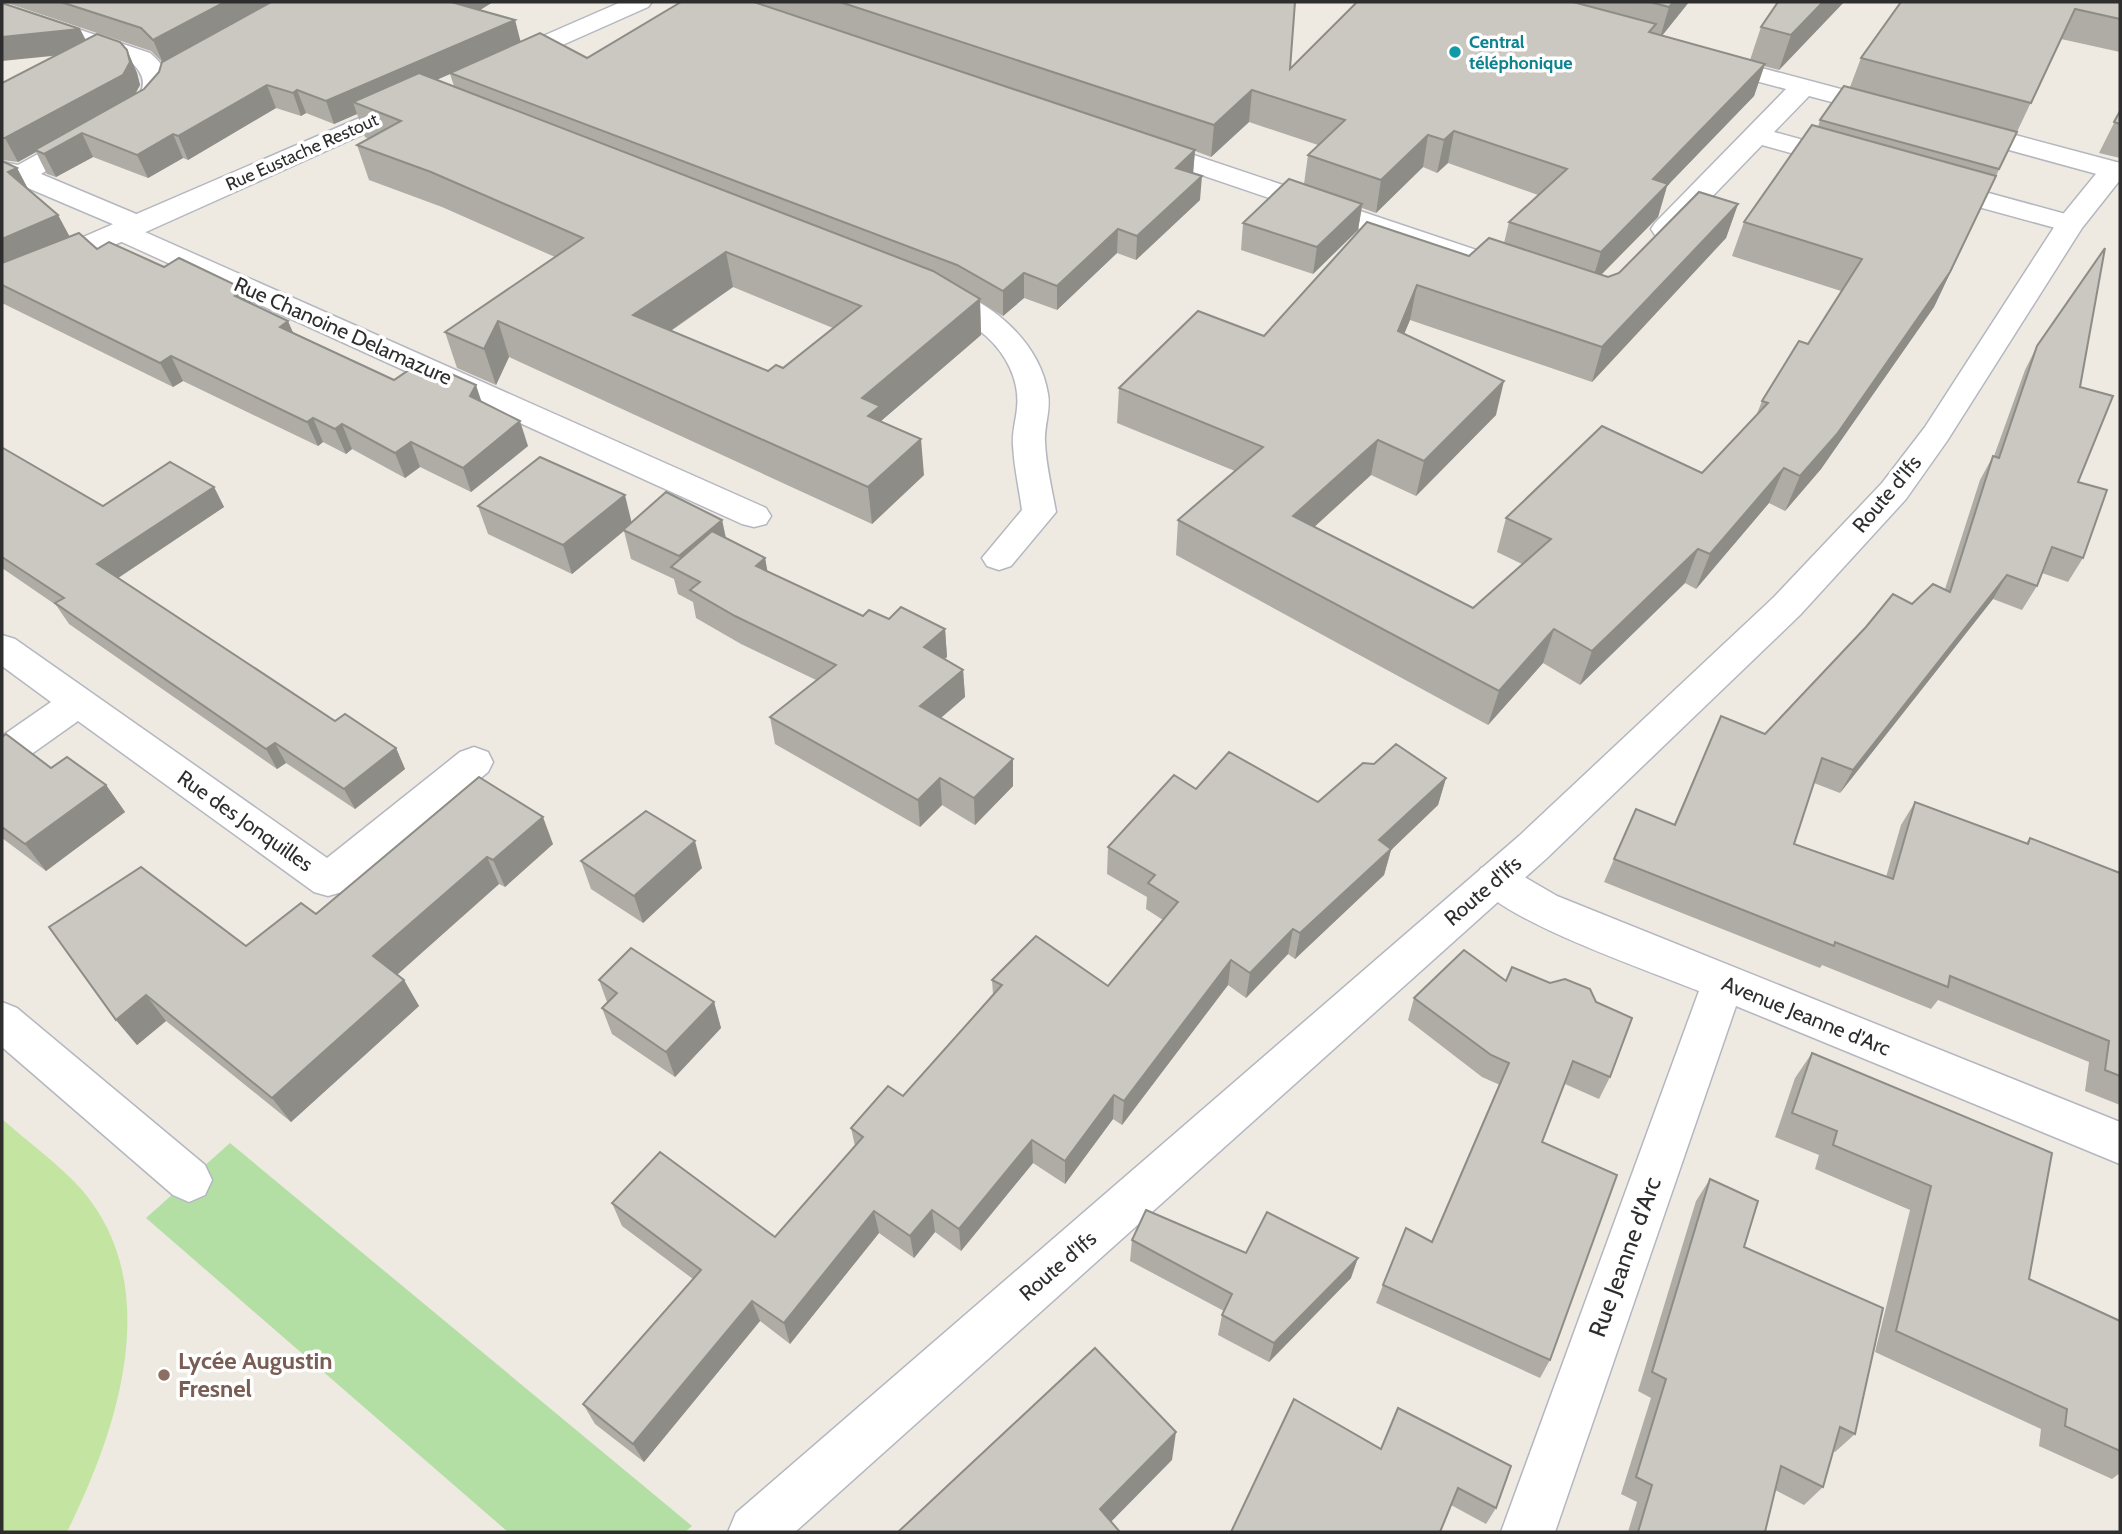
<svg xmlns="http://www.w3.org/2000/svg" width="2122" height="1534" viewBox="0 0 2122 1534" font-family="Cabin,sans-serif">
<rect width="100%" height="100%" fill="#eeeae2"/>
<path fill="#b3dfa4" d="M230,1143l462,383 -7,6h-177l-362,-314z"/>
<path fill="#c3e5a1" d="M2,1119c26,23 57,45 80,71 84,98 35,241 -15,342h-65z"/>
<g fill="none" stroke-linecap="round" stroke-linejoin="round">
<defs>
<g id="minor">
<path d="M2,4l148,49c9,8 20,19 19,32 -3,28 -102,74 -128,89l107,45 4,6 -7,7 621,276 5,8 -5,8 -12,3 -12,-3 -629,-286 -4,-6 6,-7 -113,-48v-15l16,3 117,-65c12,-13 10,-25 -3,-37l-130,-44z"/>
<path d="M1709,54l188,50 4,5 -4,5 -9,3 -79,-21 -35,36 84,23 4,6 -4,6 -9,2 -87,-24 -87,90 -10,2 -10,-2 -4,-6 4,-6 131,-134 -86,-23 -3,-5 3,-5z"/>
<path d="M1963,121l157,42v14l-16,-1 -150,-41 -4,-6 4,-6z"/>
<path d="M1143,138l384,129 4,6 -4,6 -10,3 -10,-3 -373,-127 -4,-6 4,-6z"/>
<path d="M1934,178l146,40 4,6 -4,6 -10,2 -146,-40 -4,-6 4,-6z"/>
<path d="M933,283c52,13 106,55 115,111 3,16 -4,32 -3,48 1,24 7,47 11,70l-45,54 -12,4 -12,-4 -5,-8 40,-48c-3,-22 -8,-43 -9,-65 -1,-13 3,-25 4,-37 3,-28 -11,-54 -31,-72 -16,-15 -59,-31 -68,-44l5,-6z"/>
<path d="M2,635l13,4 312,219 133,-106 14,-5 14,5 5,10 -5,10 -146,120 -14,4 -14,-4 -236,-171 -62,44 -14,4v-33l49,-34 -49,-36z"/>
<path d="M1495,864l14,4 48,28 563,226v42l-384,-158 -181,526h-54l198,-541c-46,-19 -205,-73 -224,-111l6,-12z"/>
<path d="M2,1002l15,6 188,157 7,15 -7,15 -16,7 -16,-7 -171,-148z"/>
</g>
<g id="tertiary">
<path d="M621,2h31l-4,5 -135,60h-18l-3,-5 3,-5z"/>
<path d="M408,97l9,3 4,5 -4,5 -269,121 -146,60v-19z"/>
<path d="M2114,162l6,1v17l-38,48 -135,213 -41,58 -106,116 -253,243 -752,674h-67l8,-19 783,-677 255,-239 108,-114 43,-56 135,-209 44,-54z"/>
</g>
</defs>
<use href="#minor" stroke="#b5b7c0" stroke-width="3"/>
<use href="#tertiary" stroke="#b5b7c0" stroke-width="3"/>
<use href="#minor" fill="#fff" fill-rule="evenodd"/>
<use href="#tertiary" fill="#fff" fill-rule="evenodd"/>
</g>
<g fill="#aeaca5" fill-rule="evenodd">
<path d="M4,2h489l-13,8 35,10 5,22 67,16 94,-56h614l-5,67 67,-67h332l-27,34 88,24 11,-33 83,-25 -65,68 -15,-4 -10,30 -87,90 -9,31 -57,58 7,2 11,-4 119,-69 -12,34 -134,144 -182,-62 -6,14 92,81 -80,81 -45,-21 -57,52 159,81 49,-44 -25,-12 9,-34 196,-45 54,-57 6,-15 46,-57 33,-53 -109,-35 12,-34 74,-95 2,-7 30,-33 11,-29 40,-56h219v50l-59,-13 -127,268 -113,162 -36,42 -16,-8 -73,86 -11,-6 -105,102 -37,-22 -55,62 -312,-170 2,-35 57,-49 -118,-48 2,-35 145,-52 240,-93 5,-21 29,-27 -90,-32 -11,10 -14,-6 -47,46 -14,-5 -4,22 -45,44 -72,-24 2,-27 61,-39 4,-29 10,-10 -69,-23 -38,35 -16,-6 -2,22 7,27 -64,60 -19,-7 -60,57 -33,-12 -21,18 -23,-14 1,33 -100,86 43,54 -52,49 -363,-167 -13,28 -39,-17 -12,-36 110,-75 -113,-50 -73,-27 -12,-35 12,-6 -4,-2 -8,-23 -23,10 -28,-11 -5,3 -25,-8 -88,52 -5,-2 -35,20 -55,-21 -37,20 -9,-3 -11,-22 -18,10 -16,-2v-77l54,-27 24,-27 6,11 41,10 10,23 3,12 -5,9 9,-5 15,-17 3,-10 -11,-11zM450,74l4,12 -18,-6zM733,287l100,41 -50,40 -15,3 -97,-40z"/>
<path d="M2120,111v47l-21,-5z"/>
<path d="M2,161l15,7 11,21 30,26 11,22 28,12 149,41 6,14 41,29 101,47 87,22 47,44 -57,46 -51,-25 -15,11 -53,-29 -6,5 -23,-12 -5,4 -135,-65 -10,6 -171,-84z"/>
<path d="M2037,346l43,41 -2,95 5,76 -15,24 -26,-9 -5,13 -15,24 -29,-11 -153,194 -26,-10 -20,61 92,33 15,-52 14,-23 111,41 4,-5 90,35v232l-35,-14 4,-29 -151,-62 -7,9 -109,-44 -2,3 -216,-86 32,-73 38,15 47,-108 44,18 147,-130 33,-15 35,-109 13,-24h1l31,-86z"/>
<path d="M2,449l101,57 111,-19 10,20 -106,71 217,143 61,27 9,21 -50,40 -69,-46 -9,6 -208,-145 -13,-19 -54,-37z"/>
<path d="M478,506l154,17 90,-3 4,18 39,20 2,13 96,45 26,3 56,10 2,28 -3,2 19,11 2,27 -24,21 72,41v27l-38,39 -33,-20 -22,22 -145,-83 -5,-27 46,-37 -75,-36 -45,-26 -3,-16 -15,-8 -4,-15 -43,-20 -7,-28 -52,43 -84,-40z"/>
<path d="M2,737l49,31 55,17 19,27 -79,59 -44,-33z"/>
<path d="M479,777l74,67 -48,43 -6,-3 -102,90 7,6 15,26 -128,116 -125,-101 -29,24 -21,-25 -67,-93 197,19 70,-32z"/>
<path d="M1446,778l-8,27 -47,45 -7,25 -89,84 -7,-5 -42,44 -18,-13 -106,140 -9,-6 -48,65 -32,-21 -72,88 -26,-19 -21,26 -35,-25 -89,111 -30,-23 -116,141 -49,-38 -12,-20 110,-125 -71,-53 -10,-23 163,34 80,-91 -4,-18 52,-32 90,-102 -1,-14 116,6 55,-66 -17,-11 1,-12 -40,-23 1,-27 88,-58 122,13z"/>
<path d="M581,861l121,7 -59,55 -52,-34z"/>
<path d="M1464,950l146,127 -11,22 -34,-15 -23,58 8,218 -10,18 -164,-75 7,-18 49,-43 68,-157 -18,-8 -74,-57 6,-22z"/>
<path d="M599,980l115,22 7,26 -46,49 -63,-43 -10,-26 5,-6z"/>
<path d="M1812,1053l217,226 91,42v152l-8,6 -73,-33 2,-17 -166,-77 35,-142 -95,-41 4,-14 -44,-18 20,-59z"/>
<path d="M1710,1179l34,68 111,187 -20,18 -2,-1 -10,36 -19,18 -29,-15 -10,42h-137l9,-30 -16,-8 30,-96 -13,-7 58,-190z"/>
<path d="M1132,1240l114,13 105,25 -82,84 -51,-27 4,-20 2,-4 -94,-50z"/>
<path d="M1380,1448l116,60 -10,16 -35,-19z"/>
</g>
<g fill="#8d8c86">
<path d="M225,2h50l-112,61 -10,-23z"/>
<path d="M451,2h42l-36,22z"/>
<path d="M1673,2h16l-29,36 9,-31z"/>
<path d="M1823,2h21l-65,68 12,-35z"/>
<path d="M515,20l6,23 -151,66 -17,-7 4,12 -23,10 -8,-23z"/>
<path d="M80,29l11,23 -89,9v-24z"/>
<path d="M127,50l10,23 3,12 -7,13 -98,52 1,2 -18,10 -13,-24z"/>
<path d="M1765,64l-11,32 -87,90 -9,31 -67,68 10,-33 52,-73z"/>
<path d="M267,85l9,23 -88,52 -10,-24z"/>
<path d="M297,90l9,23 -5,3 -8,-23z"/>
<path d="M1252,90l-3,32 -38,35 3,-32z"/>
<path d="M1454,131l-6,32 -11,10 7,-33z"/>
<path d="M82,133l11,24 -37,20 -12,-23z"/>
<path d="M173,134l10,24 -35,20 -11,-23z"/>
<path d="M1428,135l-5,32 -47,46 5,-33z"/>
<path d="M1195,150l-2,24 -17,-6z"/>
<path d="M17,168l12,23 -21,-19z"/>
<path d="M1202,176l-2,24 -64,60 1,-24z"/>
<path d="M1996,176l-62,131 -113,162 -36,42 15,-35z"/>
<path d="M1362,204l-4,26 -45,44 4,-27z"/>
<path d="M1738,204l-12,34 -134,144 10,-35z"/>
<path d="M58,215l13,24 -69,30v-30z"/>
<path d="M1118,229l-1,24 -60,57v-24z"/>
<path d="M726,252l7,35 -92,64 -8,-36z"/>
<path d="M1024,273v25l-21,18v-25z"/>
<path d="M1417,285l-7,35 -19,45 7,-34z"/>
<path d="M246,290l10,24 -21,-18z"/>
<path d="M980,299l1,36 -100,86 2,21 -11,10 -10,-54z"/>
<path d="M288,321l11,25 -19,-19z"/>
<path d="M498,321l11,36 -13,28 -12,-36z"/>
<path d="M171,356l12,25 -10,6 -13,-24z"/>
<path d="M1504,381l-8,34 -80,81 8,-35z"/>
<path d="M476,385l8,24 -14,-13z"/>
<path d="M313,418l10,24 -5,4 -11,-24z"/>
<path d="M520,421l8,25 -57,46 -8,-24z"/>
<path d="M342,424l10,25 -6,5 -11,-25z"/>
<path d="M921,439l3,36 -52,49 -4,-37z"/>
<path d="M1378,440l-7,35 -83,76 5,-35z"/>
<path d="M411,442l9,25 -15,11 -10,-25z"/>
<path d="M1784,468l-15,35 -73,86 14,-35z"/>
<path d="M214,487l10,20 -115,77 -12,-20z"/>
<path d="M625,495l7,29 -60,50 -9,-29z"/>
<path d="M722,520l6,29 -45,24 -4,-17z"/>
<path d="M1698,549l-13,34 -105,102 12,-34z"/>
<path d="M765,558l5,27 -14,-19z"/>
<path d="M2007,575l-14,24 -153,194 13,-23z"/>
<path d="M945,629l2,28 -20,17 -3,-27z"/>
<path d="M1554,629l-11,34 -55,62 11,-34z"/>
<path d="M963,670l2,27 -42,36 -3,-27z"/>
<path d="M275,743l11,20 -9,6 -11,-20z"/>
<path d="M396,748l9,21 -50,40 -11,-20z"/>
<path d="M1013,759v27l-38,39 -1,-27z"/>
<path d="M940,778l2,27 -22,22 -2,-27z"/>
<path d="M1446,778l-8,27 -47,45 -7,25 -89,84 5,-26 79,-93z"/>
<path d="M106,785l19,27 -79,59 -21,-27z"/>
<path d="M543,817l10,27 -48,43 -12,-27z"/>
<path d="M695,841l7,27 -59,55 -9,-27z"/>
<path d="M487,857l12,27 -111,99 -15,-27z"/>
<path d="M1293,929l-5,25 -42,44 4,-25z"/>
<path d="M1231,960l-3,25 -106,140 2,-24z"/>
<path d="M404,980l15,26 -128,116 -19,-24z"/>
<path d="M146,995l20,26 -29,24 -21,-25z"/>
<path d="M714,1002l7,26 -46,49 -9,-25z"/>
<path d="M1114,1095l-1,24 -48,65v-23z"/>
<path d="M1032,1140l1,23 -72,88 -2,-22z"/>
<path d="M932,1210l3,22 -21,26 -4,-22z"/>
<path d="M874,1211l5,22 -89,111 -6,-21z"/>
<path d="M1358,1258l-7,20 -82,84 5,-19z"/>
<path d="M752,1301l8,20 -116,141 -11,-18z"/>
<path d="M1176,1432l-4,28 -71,72 -1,-23z"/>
</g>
<g fill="#cac8c0" stroke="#8d8c86" stroke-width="2" fill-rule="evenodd">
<path d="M61,2h164l-72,38 -12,-12z"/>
<path d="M271,2h180l64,18 -189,81 -29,-11 -4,3 -26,-8 -89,51 -5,-2 -36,21 -55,-22 -38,21 -9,-4 109,-61 15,-17 3,-10z"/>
<path d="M681,2h73l441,148 -19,18 26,8 -65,60 -19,-7 -61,57 -33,-13 -21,18 -46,-26 -507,-192 90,-40 47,25z"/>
<path d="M840,2h455l-5,67 67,-67h216l83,22 -7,8 116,32 -112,115 15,5 -67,68 -92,-30 58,-53 -113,-38 -10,9 -16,-5 -47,45 -73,-25 37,-35 -93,-30 -38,35z"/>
<path d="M1650,2h23l-4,5z"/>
<path d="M1778,2h45l-32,33 -30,-8z"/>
<path d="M1901,2h219v17l-45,-10 -44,94 -170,-45z"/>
<path d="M2,3l78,26 -78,8z"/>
<path d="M97,34l23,8 7,8 3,12 -7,13 -118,63h-3v-55z"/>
<path d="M419,73l514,198 47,28 -118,99 18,8 -12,10 53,23 -53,48 -370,-166 -14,28 -39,-17 138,-94 -152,-66 -74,-27 44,-24 -48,-19zM726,252l135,54 -78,62 -7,-3 -8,6 -135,-56z"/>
<path d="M1844,86l173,46 -18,37 -179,-49z"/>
<path d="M2120,111v13l-6,-2z"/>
<path d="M1812,125l184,51 -46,96 -113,162 -37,42 -16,-8 -74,86 -12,-5 -106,102 -38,-22 -55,62 -321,-171 85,-73 -144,-59 79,-77 66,25 103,-114 102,34 20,-18 119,39 11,-4 80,-81 39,12 -136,143 -185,-62 -19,46 106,50 -80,80 -46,-21 -85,76 180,92 78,-69 -45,-21 96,-92 100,47 66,-70 -6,-2 37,-60 9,3 54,-85 -118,-37z"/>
<path d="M2,161l15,7 -9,4 50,43 -56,24z"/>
<path d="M1289,179l73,25 -45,43 -74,-24z"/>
<path d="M79,233l18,16 12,-7 55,25 15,-9 67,32 -11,6 53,25 -8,6 114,53 28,-19 54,24 -6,11 50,25 -57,47 -52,-26 -16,11 -53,-29 -7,5 -22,-11 -6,4 -136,-66 -11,7 -158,-78v-22z"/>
<path d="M2105,248l-25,139 33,9 -35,86 29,8 -24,68 -31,-11 -15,39 -30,-11 -154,195 -31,-12 -28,86 99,35 22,-77 113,42 2,-6 90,35v203l-15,-6 4,-29 -159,-65 -2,11 -113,-45 -1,4 -220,-87 22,-50 39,16 46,-109 44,18 101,-107 27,-33 19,10 21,-20 17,8 43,-136 6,2 38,-112z"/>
<path d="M3,448l100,58 67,-44 44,25 -117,77 238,157 10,-7 51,34 -52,41 -69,-46 -9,6 -211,-146 9,-5 -62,-41v-108z"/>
<path d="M540,457l85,38 -62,50 -85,-39z"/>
<path d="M666,492l56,28 -43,36 -56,-26z"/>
<path d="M712,531l53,27 -9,8 107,50 6,-6 20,9 12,-12 44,22 -21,18 39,23 -43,36 93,53 -39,39 -34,-20 -22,22 -148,-83 66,-52 -101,-49 -45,-26 10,-8 -29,-15z"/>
<path d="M6,734l45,34 16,-11 39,28 -81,59 -23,-17v-90z"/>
<path d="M1396,744l50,34 -67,62 12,9 -91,84 -7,-4 -43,44 -19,-13 -107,141 -10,-6 -49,66 -33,-21 -73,89 -27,-19 -22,26 -36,-25 -90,112 -32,-22 -119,143 -50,-40 118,-134 -89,-67 48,-51 115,85 88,-100 -12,-9 37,-42 15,10 99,-111 -10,-5 44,-44 72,50 70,-84 -30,-19 7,-8 -47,-28 66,-72 22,14 33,-37 89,50 45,-39 11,1z"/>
<path d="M479,777l64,40 -50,43 -6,-3 -114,99 31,24 -132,118 -126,-103 -30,25 -67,-93 92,-60 105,79 55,-43 15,11z"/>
<path d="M646,811l49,30 -61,55 -53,-35z"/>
<path d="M631,948l83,54 -48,50 -64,-44 15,-15 -18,-13z"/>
<path d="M1464,950l42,31 6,-14 38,16 15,-4 25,10 6,13 36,16 -22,59 -37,-16 -31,81 75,33 -67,185 -167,-75 23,-57 26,14 77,-179 -18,-8 -77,-57z"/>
<path d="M1812,1053l240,100 -23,126 91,42v130l-55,-25 2,-17 -171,-78 35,-145 -98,-41 4,-14 -45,-18z"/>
<path d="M1710,1179l48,22 -14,46 139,61 -28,126 -15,-7 -17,60 -42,-21 -16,66h-127l14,-47 -16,-8 30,-98 -14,-7z"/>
<path d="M1146,1210l100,43 21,-41 91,46 -84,85 -52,-28 10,-21 -100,-54z"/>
<path d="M1095,1348l81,84 -76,77 20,23h-222z"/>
<path d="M1294,1399l87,50 17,-41 113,58 -15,42 -38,-20 -18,44h-209z"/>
</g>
<circle fill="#0f9aa8" stroke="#fff" stroke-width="2.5" cx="1455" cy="52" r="7"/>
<circle fill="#8d6e63" stroke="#fff" stroke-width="2.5" cx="164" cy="1375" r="7"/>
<g text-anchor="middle" stroke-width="7" stroke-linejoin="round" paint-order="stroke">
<g font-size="18" font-weight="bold" fill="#0d838f" stroke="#fff" text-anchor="start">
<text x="1469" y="48">Central<tspan x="1469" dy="21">téléphonique</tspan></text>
</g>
<g font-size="18" fill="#2e2e2e" stroke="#fff">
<text transform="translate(302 152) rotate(-24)" y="6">Rue Eustache Restout</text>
</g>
<g font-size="21" fill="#2e2e2e" stroke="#fff">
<text transform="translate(343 331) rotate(24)" y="7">Rue Chanoine Delamazure</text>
<text transform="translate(1887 494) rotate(-50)" y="7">Route d'Ifs</text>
<text transform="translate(245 821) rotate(35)" y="7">Rue des Jonquilles</text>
<text transform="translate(1483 891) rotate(-41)" y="7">Route d'Ifs</text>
<text transform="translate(1806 1016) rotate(22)" y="7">Avenue Jeanne d'Arc</text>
<text transform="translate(1058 1266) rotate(-41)" y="7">Route d'Ifs</text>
</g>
<g font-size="24" fill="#2e2e2e" stroke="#fff">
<text transform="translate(1625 1257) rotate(-70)" y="8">Rue Jeanne d'Arc</text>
</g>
<g font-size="24" font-weight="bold" fill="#785e54" stroke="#fff" text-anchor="start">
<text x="178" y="1369">Lycée Augustin<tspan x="178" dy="28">Fresnel</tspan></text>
</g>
</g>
<rect width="2122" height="1534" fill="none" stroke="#2e2e2e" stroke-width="7"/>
</svg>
